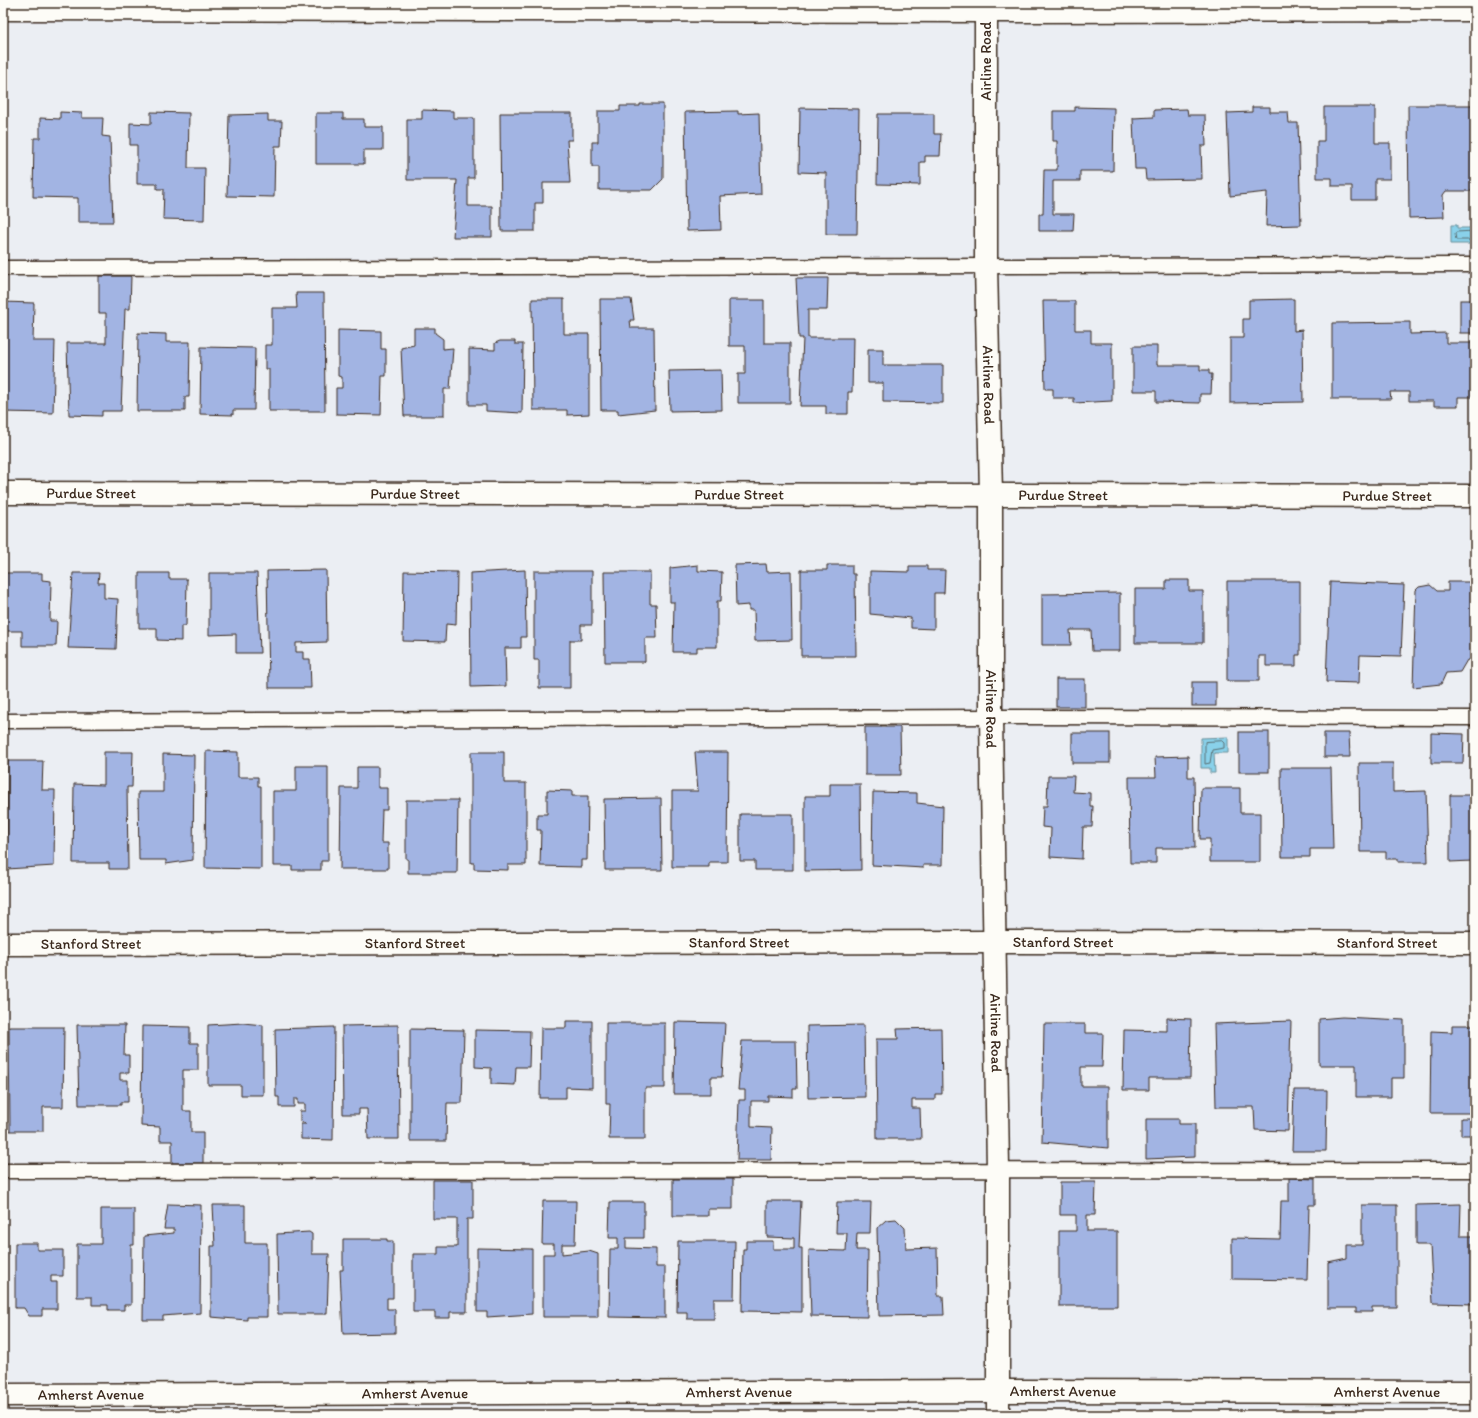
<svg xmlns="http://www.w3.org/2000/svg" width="1478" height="1418" viewBox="0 0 1478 1418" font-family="Itim,sans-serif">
<rect width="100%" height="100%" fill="#ebeef3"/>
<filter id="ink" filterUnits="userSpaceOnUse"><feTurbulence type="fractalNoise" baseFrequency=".025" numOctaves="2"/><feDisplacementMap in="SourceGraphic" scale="8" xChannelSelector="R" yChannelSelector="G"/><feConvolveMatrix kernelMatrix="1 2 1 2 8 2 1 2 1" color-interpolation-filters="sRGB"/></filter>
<g filter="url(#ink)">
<g fill="#89d1ea" stroke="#6a8e98">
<path d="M1472,217h3v27h-24v-19h6v3h15z"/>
<path d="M1228,737v16h-14l1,20h-5v-5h-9v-30z"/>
</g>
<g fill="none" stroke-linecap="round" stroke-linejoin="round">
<g stroke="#5a6d70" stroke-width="1">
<path d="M1475,231l-19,1 -1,2 1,6h19"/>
<path d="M1222,741l2,2v5l-12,2 -2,13 -5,1v-22z"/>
</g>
</g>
<g fill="#a2b4e3" stroke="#3b2a1e">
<path d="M640,104h23v75l-11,11h-53v-23h-7v-25h6v-31h22v-5h20z"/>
<path d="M1408,105h67v86h-29l-3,4 1,22 -35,1z"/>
<path d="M1075,107l39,1 -1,63h-33v10h-27v33h21l-1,17h-34v-17h4l1,-44h13v-29h-4v-30h22z"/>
<path d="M1252,107h18v5h18l1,11h9l3,102 -35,1 1,-34 -37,4 -3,-83 25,-1z"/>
<path d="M1324,107h51v36h15v36h-15v21h-23v-14h-20v-8h-15v-37h7z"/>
<path d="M800,108l59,1 -2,125h-31v-61l-27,-1z"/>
<path d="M1187,109l1,6h17l1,31h-5l1,33 -56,1 -1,-11h-10l-2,-51 21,-1v-7z"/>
<path d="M422,110l31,1v7h21v60h-6v28h24v31h-39l4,-57h-50v-61h15z"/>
<path d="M3,111l1,64h-1z"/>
<path d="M738,111v3l21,-1 2,81 -41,2 1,34 -34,1 -2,-119z"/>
<path d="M60,112l22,1v5h21l-1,18 8,1 3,85h-35v-24l-45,-1 1,-59h6v-20l20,1z"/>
<path d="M151,112l38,1 -1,55h17l-1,52 -41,-1 1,-30h-7v-5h-20v-39h-7v-22l21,1z"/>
<path d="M316,113h27v6h21v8h19v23h-19v14h-48z"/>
<path d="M500,113h72v27h-5l3,43h-27v20h-8v28h-34z"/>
<path d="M268,114v7h14l-1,25h-6l-1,51 -47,-1 2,-81z"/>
<path d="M878,114h56v20h7l-1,22h-15v6h-5v23l-43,-1z"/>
<path d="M99,276h32l-1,33h-5l-4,102h-19v5l-33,-1 -2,-72h39v-30h-7z"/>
<path d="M796,278h32l-1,32h-19v28h45l-1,54h-4v22h-22v-8h-26l3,-68h-4z"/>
<path d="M296,293h28l1,118h-56v-42h-4v-24h7v-37h25z"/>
<path d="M532,299h32v35h25v80l-22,1v-5h-34z"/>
<path d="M600,299h31l3,21h-4l1,8h23l1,82 -37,4v-4h-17z"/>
<path d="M1294,299v32l8,-1 1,72 -73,1v-65h13v-19h6v-19z"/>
<path d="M729,300h35v43h26v60h-52v-29h7v-28h-16z"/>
<rect x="1460" y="300" width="15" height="33"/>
<path d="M1043,301h32v29h16v13h21v58l-38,2v-5h-21v-9h-8z"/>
<path d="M3,302l31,1 -1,38h22l-2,72 -50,-1z"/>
<path d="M1410,322v12l36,-1v10h29v54h-17v9h-24v-5h-25v-9h-19l1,7h-59v-76z"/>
<path d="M414,328h21v5l8,6v10l10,-1 -3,41h-6v27h-40l-3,-68 13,-3z"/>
<path d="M338,330l43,1v18h5v27h-4l-1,39 -45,-1v-26h6v-11l-4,-1z"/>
<path d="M138,333l28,1v8h24l-1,55h-4v14h-48z"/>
<path d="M500,341h15v3h8l-1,69 -36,-2v-6h-17v-56l26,1v-7z"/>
<path d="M1133,346h24v19h43v5h9v4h3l-1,20h-11v9l-44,-1v-11h-23z"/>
<path d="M201,347l54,1 -1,62h-21v5l-33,-1z"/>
<path d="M868,349h15v16h60v38l-60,-1v-19h-15z"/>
<path d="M721,370l1,40 -52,1 -1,-40z"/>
<path d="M766,564l1,8 24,-1 1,69 -37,1 -1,-31h-5v-5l-13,1 -1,-41z"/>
<path d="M698,565v6l24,1 -1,29h-4v46h-20v5h-24l1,-50h-4v-34z"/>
<path d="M827,565h25v9h3l1,82h-55v-86h26z"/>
<path d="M909,566h18v4h18l-1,23h-10v36l-23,-1v-10l-41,-4v-43l39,1z"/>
<path d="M326,570l1,72 -31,1v9h7v7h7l1,29h-42l-2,-117z"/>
<path d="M525,570l1,67h-5v11h-16l1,38 -35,1 -1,-114z"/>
<path d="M404,571l53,1 -1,53 -10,-1 -1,18 -42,-1z"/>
<path d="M534,571h58v54h-11v15h-11v48h-31v-28h-5z"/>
<path d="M604,572h46v32h6l1,34h-12v24h-40z"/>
<path d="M5,573h37v7l9,1 -1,40h7l-1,25h-34v-15h-18z"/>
<path d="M73,573h26l-1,10h6v15l14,1 -2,50 -48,-1z"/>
<path d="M139,573h30v6h18l-1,47h-5v15l-24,-1v-12h-18z"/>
<path d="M209,573h48l3,80h-24v-19l-27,1z"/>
<path d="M1166,580h23v11h14v52h-68v-54h31z"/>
<path d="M1227,581h73v74h-4v11h-30v-10h-7v25h-32z"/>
<path d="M1330,582l74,3 -3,71 -41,-1 -1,28 -33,-1z"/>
<path d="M1448,582h25v8h2v70h-8l-7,12 -14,1 -5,11 -28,3 3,-97 3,-3 11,-2 7,6h11z"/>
<path d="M1120,593v58h-28l-1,-21h-21l1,15h-29v-51z"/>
<rect x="1056" y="679" width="29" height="28"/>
<rect x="1192" y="682" width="24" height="24"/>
<path d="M865,727h35l1,48h-36z"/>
<rect x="1239" y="732" width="30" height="40"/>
<rect x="1072" y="733" width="38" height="30"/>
<path d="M1324,733h25l1,24h-26z"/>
<path d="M1431,733l33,1 -1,29h-32z"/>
<path d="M206,751l32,1v25h20v9h3v83l-56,-1z"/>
<path d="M104,752h29l-1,35h-5l1,82h-19v-6h-36l1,-79 30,1z"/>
<path d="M471,752h33v31h22v82h-18v5l-34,-1v-6h-3z"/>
<path d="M695,752h33l-1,110h-18v5h-37v-76h26z"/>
<path d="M163,754l31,1 -1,105 -27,4v-4h-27l-1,-68h25z"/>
<path d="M1188,756v21h6l1,71h-39v15h-26l-1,-86h27l-1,-20z"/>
<path d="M8,761h35l-1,29h13l-1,76 -47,3z"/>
<path d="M1359,763h34v29l33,-1 2,71h-30v-3h-12v-7h-26z"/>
<path d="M296,766h32v95h-7v9h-29v-4h-19v-75h23z"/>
<path d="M357,767h21v21h9v22h-5l-1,33h7v26h-48l1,-81h16z"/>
<path d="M1281,768h50l2,81h-23v8h-28z"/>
<path d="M1048,776h26l-1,16 17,1v13h3l-1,21h-9l-1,32 -32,-2 1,-29 -9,-1 1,-21h4z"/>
<path d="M830,784h30l1,86 -56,1v-75h25z"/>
<path d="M1201,788h39v25h20v49h-50v-23h-10z"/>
<path d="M547,790l25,1v5h16l-1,64h-6v7l-41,-1 1,-36h-4v-16h10z"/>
<path d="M873,792l44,1v10l26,3 -1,59h-19v3l-51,-3z"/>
<path d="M1450,795h25v60h-3v6l-22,1z"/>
<path d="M661,798l1,72h-57l-1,-71z"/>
<path d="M406,800h52l-1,73h-49v-14h-2z"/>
<path d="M740,814h53v56h-38v-9h-15z"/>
<path d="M1342,1017l62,3v58h-13v19h-35v-32h-37v-46z"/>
<path d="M1167,1018l24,1 -1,59h-41v12h-26l1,-60 43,1z"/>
<path d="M566,1021h26v67l-26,-1v11h-26l1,-70h25z"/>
<path d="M1291,1021l-3,110 -33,-1 -1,-23h-38l-2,-83z"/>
<path d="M675,1022l50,1 -3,54h-11v17h-37z"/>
<path d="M243,1023l20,2v70h-22v-10h-33v-60z"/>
<path d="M606,1023h59v65h-20v51h-36l1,-35h-4z"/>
<path d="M1044,1024h41v9h18l-1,34h-21v19h27v62l-66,-6z"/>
<path d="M77,1025h48l-1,30h5v18h-9v7h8v22h-7v3h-42z"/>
<path d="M398,1025l1,114h-31l-1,-30h-8v5h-16l-1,-88z"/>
<path d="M864,1025l1,72 -57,1 -1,-72z"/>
<path d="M1452,1025h23v110h-14v-17h10v-5h-41l1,-82 21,1z"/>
<path d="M142,1026l48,1v16h8v27h-15v41h8v21h12v31h-31v-22h-12v-14l-19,-1z"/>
<path d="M9,1027h55l-1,80h-20v24h-33z"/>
<path d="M334,1027l-1,113 -32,-1v-15h5l-6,-3v-10h5v-7h-7v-5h-4v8h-15v-10h-3l-1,-68z"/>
<path d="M941,1028l1,66h-7v6h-23v8h8l1,31h-44l-1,-100h22l-1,-10z"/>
<path d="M410,1029l54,1 -2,73h-15l-1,38h-36z"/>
<path d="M475,1030l55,1 -1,36h-13l-1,18 -24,-1v-16l-16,-1z"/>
<path d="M742,1041h54l1,48h-4v8l-25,-1v5h-17v26l21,1 -1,32h-34l2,-60h6v-10h-7z"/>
<path d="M1294,1090h33l-1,61h-34z"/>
<path d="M1146,1119h33v5h16v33l-49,2z"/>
<path d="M1289,1178l26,1v26h-6l-2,75 -75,-1v-41l48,1 1,-38h8z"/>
<path d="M673,1179h60v30h-25v7h-35z"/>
<path d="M433,1180h40v39h-6v93h-17v6h-15v-6h-22v-58h25v-7h19v-28h-24z"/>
<path d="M1060,1182h36l-1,33h-8v16h30v75h-58v-75h17v-16h-16z"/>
<path d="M543,1201h33l-1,43h-13v10l27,-3 9,3v63h-55v-63h11v-10h-12z"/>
<path d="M767,1201h34l-2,47h3v64l-60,-1 1,-62h3v-8h27v8h21v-11l-27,-1z"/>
<path d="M610,1202h34v36h-18v10l30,1v18h9v51l-56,-1 1,-68h8v-11h-9z"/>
<path d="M837,1202h34l-1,31h-13l-1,17h12l-1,67 -56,-1 -2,-66 37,1 1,-18h-11z"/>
<path d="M168,1204l33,1 -1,108 -37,3v4h-20l1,-84 30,-3v-4h-10z"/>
<path d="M1461,1204l-1,32h15v68l-42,-1 -3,-58h-14v-40z"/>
<path d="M213,1205h32v38h22v74h-20v3l-36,-3v-71h4z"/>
<path d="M1362,1205h35v102h-25v5h-16v-4h-28v-46l19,-4v-13h15z"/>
<path d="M101,1209h33v36h-3v60h-7v5h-16v-5h-16v-8h-15v-53h24z"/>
<path d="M896,1219l9,9 1,21 31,-1 1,48h5l1,19 -65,1 -2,-88 9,-8z"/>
<path d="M309,1232l3,2v20h17l-2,60h-49l-1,-80z"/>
<path d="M343,1239h44v2h6v57h-6v11h8v24l-52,1 -3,-64h3z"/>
<path d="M678,1241h57l-1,58h-20v20h-27v-7h-10z"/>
<path d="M15,1243h22v7h26v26h-12v6h6v27h-15v7h-13l-5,-8h-9z"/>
<path d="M477,1248l55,1v65l-45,3v-5h-10z"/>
</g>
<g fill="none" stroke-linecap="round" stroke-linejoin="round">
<defs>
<g id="lane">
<path d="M3,268l1472,-3"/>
<path d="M3,721l988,-4 484,1"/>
<path d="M3,1171l1472,-1"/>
</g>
<g id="street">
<path id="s1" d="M986,3v262l5,229v223l7,452v246"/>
<path d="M3,9l984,2 488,-1"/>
<path id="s2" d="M3,493l1472,3"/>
<path id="s3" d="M3,944l992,-2 480,1"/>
<path id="s4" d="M3,1395l995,-4 477,1"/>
</g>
</defs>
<use href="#lane" stroke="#3b2a1e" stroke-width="17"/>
<use href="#street" stroke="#3b2a1e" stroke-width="25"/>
<use href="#lane" stroke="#fdfcf7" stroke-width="14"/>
<use href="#street" stroke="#fdfcf7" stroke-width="22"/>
</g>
</g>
<g text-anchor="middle" stroke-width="3.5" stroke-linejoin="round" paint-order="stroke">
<g font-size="15" fill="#3b2a1e" stroke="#fdfcf7">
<text transform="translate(986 61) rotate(-90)" y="5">Airline Road</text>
<text dy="5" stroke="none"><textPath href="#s1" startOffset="382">Airline Road</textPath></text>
<text dy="5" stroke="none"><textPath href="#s2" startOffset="88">Purdue Street</textPath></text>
<text dy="5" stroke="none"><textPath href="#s2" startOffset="412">Purdue Street</textPath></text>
<text dy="5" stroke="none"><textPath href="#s2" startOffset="736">Purdue Street</textPath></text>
<text dy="5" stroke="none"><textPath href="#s2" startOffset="1060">Purdue Street</textPath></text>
<text dy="5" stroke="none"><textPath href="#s2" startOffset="1384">Purdue Street</textPath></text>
<text dy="5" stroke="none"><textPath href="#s1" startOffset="706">Airline Road</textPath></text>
<text dy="5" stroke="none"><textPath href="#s3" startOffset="736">Stanford Street</textPath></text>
<text dy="5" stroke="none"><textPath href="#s3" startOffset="1060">Stanford Street</textPath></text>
<text dy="5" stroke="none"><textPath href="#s3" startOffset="412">Stanford Street</textPath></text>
<text dy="5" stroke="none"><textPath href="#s3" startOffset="1384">Stanford Street</textPath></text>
<text dy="5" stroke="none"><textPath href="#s3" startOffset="88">Stanford Street</textPath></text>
<text dy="5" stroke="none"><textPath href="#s1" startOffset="1030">Airline Road</textPath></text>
<text dy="5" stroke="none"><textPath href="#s4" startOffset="1060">Amherst Avenue</textPath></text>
<text dy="5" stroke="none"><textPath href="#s4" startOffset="736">Amherst Avenue</textPath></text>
<text dy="5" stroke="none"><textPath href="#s4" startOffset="1384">Amherst Avenue</textPath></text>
<text dy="5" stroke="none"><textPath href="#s4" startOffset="412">Amherst Avenue</textPath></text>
<text dy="5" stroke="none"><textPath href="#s4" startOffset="88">Amherst Avenue</textPath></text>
</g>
</g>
<rect width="1478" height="1418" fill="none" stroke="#fdfcf7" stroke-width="16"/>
<rect x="8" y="8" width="1462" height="1402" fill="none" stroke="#3b2a1e" stroke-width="1.5" filter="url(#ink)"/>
</svg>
